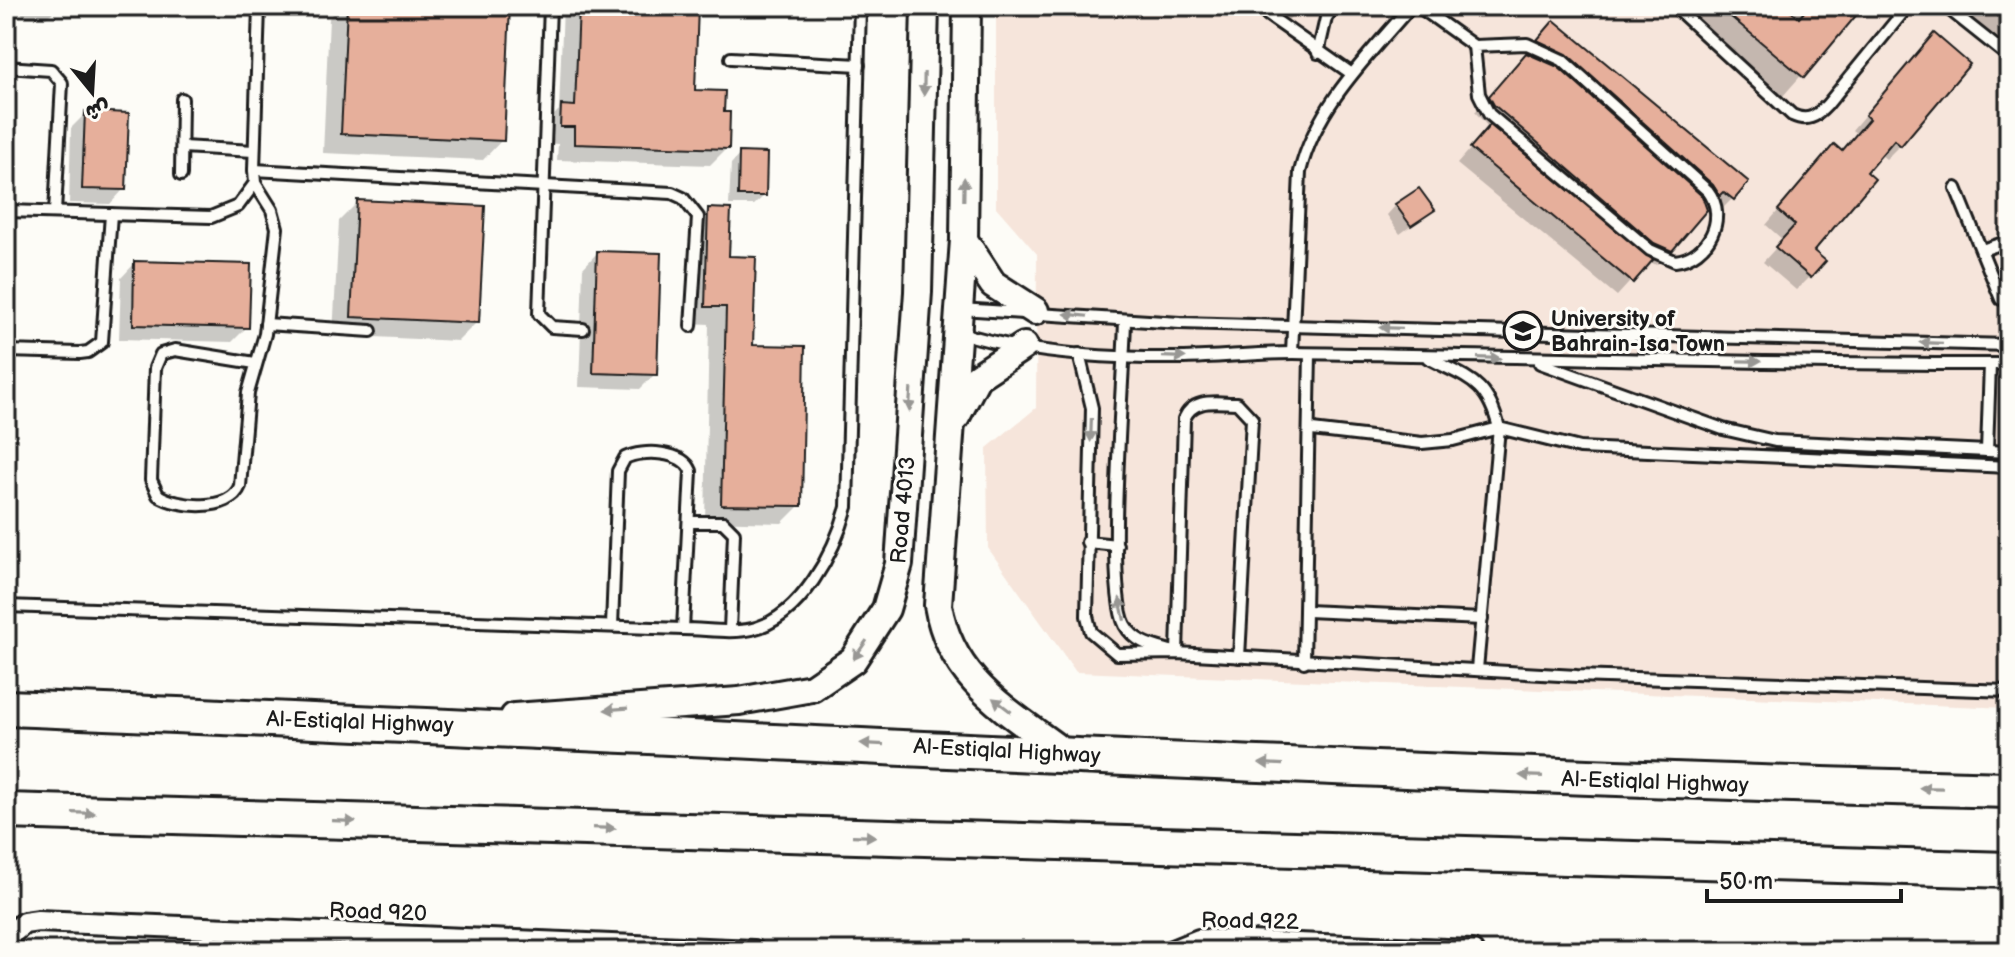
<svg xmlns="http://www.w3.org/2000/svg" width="2015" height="957" viewBox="0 0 2015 957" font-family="'Balsamiq Sans','Playpen Sans Arabic',sans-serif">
<rect width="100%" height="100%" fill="#fdfcf7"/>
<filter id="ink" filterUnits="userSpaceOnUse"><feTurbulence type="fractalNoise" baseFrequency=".0125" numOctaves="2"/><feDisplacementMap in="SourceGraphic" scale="16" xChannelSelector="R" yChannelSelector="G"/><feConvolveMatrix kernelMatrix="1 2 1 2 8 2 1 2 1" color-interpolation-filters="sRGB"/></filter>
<g filter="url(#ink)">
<path fill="#f6e5db" d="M996,6h1013v702l-933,-36 -88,-124 -1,-100 49,-40 1,-154 -41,-47z"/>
<g fill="#0003">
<path d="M15,6h45l-14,12 -21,-1z"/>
<path d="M341,6h167l-6,134 -19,20 -160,-7 6,-135z"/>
<path d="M563,6h133l-3,86 29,22 5,34 -17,17 -153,-5 1,-16 -14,-1v-18l15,-15z"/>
<path d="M1251,6h50l-21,23z"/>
<path d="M1305,6h24l-9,1 -6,6z"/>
<path d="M1709,6h153l-79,90 -88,-74z"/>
<path d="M1946,6h63v31l-6,7 -24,-20 -5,5z"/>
<path d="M1554,22l178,177 -14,14 -10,-8 -37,45 -15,15 -7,-4 -32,35 -160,-132 32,-36 -14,-16z"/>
<path d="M1920,50l-20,95 -14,14 -6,-5 -16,19 -53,79 -1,24 -14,14 -33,-28 20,-22 -17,-15 54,-64 21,-8 16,-19 -5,-4z"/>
<path d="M86,113l38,76 -14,15 -41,-1 2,-75z"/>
<path d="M740,154l24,42 -10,9h-25l2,-41z"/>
<path d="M358,202l119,120 -19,19 -125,-6 6,-114z"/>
<path d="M1396,205l36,5 -32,24 -13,-19z"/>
<path d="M709,210l18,48 73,247 -18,18 -77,-2 4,-197 -21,-1 4,-96z"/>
<path d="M597,253l58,121 -15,15 -61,-2 4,-119z"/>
<path d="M135,263l112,64 -15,15 -113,-3 2,-61z"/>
</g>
<g fill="#e6af9b" stroke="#1c1c1c" stroke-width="2">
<path d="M347,6h163l-6,135 -163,-7z"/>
<path d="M579,6h119l-3,84 30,1 -1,21h6l-1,37 -155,-5v-17h-14l1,-22 14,1z"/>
<path d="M1718,6h67l14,12 10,-12h55l-60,72z"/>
<path d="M1554,20l195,162 -15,18 -10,-8 -4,4 -7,-11 -146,-131 -30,-14z"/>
<path d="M1934,33l36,31 -69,82 -7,-6 -27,32 8,7 -61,72 12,10 -15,17 -36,-31 20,-22 -17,-15 56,-66 8,7 27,-32 -4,-4z"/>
<path d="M1526,53l32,14 144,129 5,14 -35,41 -18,-8 -160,-138 -5,-9z"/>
<path d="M85,111l44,2 -3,77 -44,-1z"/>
<path d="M1490,125l163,135 -20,23 -163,-135z"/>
<path d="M739,152l28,1 -1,43h-28z"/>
<path d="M1419,188l16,22 -24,16 -16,-22z"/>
<path d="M357,200l128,6 -6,117 -128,-6z"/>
<path d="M708,208l23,1 -2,47 27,1 -3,88 52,1 -3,160 -81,-1 5,-198h-21z"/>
<path d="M597,251l64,2 -4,122 -64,-2z"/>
<path d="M134,261l117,3 -2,64 -116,-3z"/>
</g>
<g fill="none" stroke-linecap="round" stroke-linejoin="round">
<defs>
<g id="service">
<path d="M550,6l-11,308 13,13 31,2"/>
<path d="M1255,6l97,68"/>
<path d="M1418,6l56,40"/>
<path d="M1674,6l118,109c15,7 24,2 35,-10l81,-99"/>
<path d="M1945,6l64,51"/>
<path d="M1527,44l35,16 146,131c20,26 1,66 -33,70l-25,-11 -161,-136 -10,-20 -5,-48z"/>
<path d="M1318,53l8,-35 8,-12"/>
<path d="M731,58l128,7"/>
<path d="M6,67l45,3 11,13 -7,129"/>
<path d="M182,147l72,4"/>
<path d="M254,170l418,23 11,5 15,19 -7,109"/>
<path d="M181,175l1,-76"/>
<path d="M1956,188l45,111"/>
<path d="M6,211l205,6 27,-11 17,-23"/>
<path d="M1982,250l27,-9"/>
<path d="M960,309l220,14 829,22"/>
<path d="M1125,320c-1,56 -20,267 0,305 10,18 28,21 46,26"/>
<path d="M266,324l105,7"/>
<path d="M958,332c71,23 153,27 227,26 37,-1 73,-5 109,-5 239,3 477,12 715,11"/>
<path d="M6,351l74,2 8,-1 14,-10 9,-128"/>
<path d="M1292,353l8,-181c16,-66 68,-116 111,-166"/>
<path d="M1079,354l13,54 -5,208 4,16 26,22 60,-1 400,23 432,15"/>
<path d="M1428,358c40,21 59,22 71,70l-22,241"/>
<path d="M255,363l-80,-13 -14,4 -6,14 -4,112 7,15c20,13 72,17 82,-9l8,-93 17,-59 12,-106 -5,-18 -17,-27 -1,-13 5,-164"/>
<path d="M1540,363l183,66 52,12 234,11"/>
<path d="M1312,430l110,13 31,-3 46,-12 81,20 429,19"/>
<path d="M1987,451l3,-87"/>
<path d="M689,522h34l11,11 -4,97"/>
<path d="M1087,542l30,3"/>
<path d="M6,606l677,23c22,0 48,5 69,0 49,-11 83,-78 95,-122l13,-501"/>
<path d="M1307,611l175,8"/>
<path d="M612,626l6,-155 7,-13c18,-9 58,-7 66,13l-8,158"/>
<path d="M1177,653l7,-234c9,-22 33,-16 53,-16l15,16 -13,238"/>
<path d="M1304,662l6,-308"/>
</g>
<g id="minor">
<path d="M6,938l18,-15 14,-2 716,30"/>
<path d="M1172,951l27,-11 273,11"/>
</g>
<g id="tertiary">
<path d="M967,6l-3,234 -26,365c13,76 69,105 126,148"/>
<path d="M964,240l29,44 42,27"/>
<path d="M956,417l21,-40 47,-31"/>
<path d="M514,717l225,-16 73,-13 41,-28 33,-51 13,-45 19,-272 7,-286"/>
</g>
<g id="primary">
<path d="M6,708c668,26 1335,66 2003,82"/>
<path d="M6,811l2003,59"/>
</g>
</defs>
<use href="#service" stroke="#1c1c1c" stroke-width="16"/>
<use href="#minor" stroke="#1c1c1c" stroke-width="26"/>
<use href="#tertiary" stroke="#1c1c1c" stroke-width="32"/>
<use href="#primary" stroke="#1c1c1c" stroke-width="40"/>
<use href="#service" stroke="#fdfcf7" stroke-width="10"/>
<use href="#minor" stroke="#fdfcf7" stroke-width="20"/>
<use href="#tertiary" stroke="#fdfcf7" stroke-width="26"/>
<use href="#primary" stroke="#fdfcf7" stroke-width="34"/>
</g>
<defs><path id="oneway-solid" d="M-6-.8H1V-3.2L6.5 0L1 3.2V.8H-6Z" transform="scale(2)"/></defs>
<g fill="#989794">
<use href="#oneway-solid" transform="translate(924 84) rotate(91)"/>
<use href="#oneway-solid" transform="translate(964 189) rotate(-89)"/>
<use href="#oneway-solid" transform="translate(1076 315) rotate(-174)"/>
<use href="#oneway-solid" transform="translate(1391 328) rotate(-178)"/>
<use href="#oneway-solid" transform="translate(1931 343) rotate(-178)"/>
<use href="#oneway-solid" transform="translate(1174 357) rotate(2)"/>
<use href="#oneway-solid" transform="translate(1489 358) rotate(2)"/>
<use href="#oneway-solid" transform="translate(1749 361) rotate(1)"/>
<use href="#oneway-solid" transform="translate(910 400) rotate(94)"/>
<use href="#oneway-solid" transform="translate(1091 430) rotate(92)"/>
<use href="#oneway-solid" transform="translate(1122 609) rotate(-102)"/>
<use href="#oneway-solid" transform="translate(860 650) rotate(125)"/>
<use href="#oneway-solid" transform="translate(1002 705) rotate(-143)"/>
<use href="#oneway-solid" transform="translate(616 709) rotate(176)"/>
<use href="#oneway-solid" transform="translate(872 744) rotate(-177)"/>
<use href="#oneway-solid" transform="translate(1271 764) rotate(-177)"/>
<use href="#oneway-solid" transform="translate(1531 776) rotate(-178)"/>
<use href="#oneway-solid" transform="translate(1931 788) rotate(-179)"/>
<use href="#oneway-solid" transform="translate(84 813) rotate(2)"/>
<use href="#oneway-solid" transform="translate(344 821) rotate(2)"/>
<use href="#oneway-solid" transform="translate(604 828) rotate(2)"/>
<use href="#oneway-solid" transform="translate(864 836) rotate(2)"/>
</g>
</g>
<defs>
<symbol id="school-ring" viewBox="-11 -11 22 22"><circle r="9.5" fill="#fdfcf7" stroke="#1c1c1c" stroke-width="1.5"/><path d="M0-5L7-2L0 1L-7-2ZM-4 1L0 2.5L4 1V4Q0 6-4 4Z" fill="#1c1c1c"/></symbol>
</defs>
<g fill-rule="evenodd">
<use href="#school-ring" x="1501" y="309" width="44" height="44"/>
</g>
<g text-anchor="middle" stroke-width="6" stroke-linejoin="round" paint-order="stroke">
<g font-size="22" font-weight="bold" fill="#1c1c1c" stroke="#fdfcf7" text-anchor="start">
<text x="1551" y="326">University of<tspan x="1551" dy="25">Bahrain-Isa Town</tspan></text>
</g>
<g font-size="22" fill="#1c1c1c" stroke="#fdfcf7">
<text transform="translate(902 510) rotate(-85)" y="8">Road 4013</text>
<text transform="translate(360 721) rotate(2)" y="8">Al-Estiqlal Highway</text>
<text transform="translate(1007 750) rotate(3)" y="8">Al-Estiqlal Highway</text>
<text transform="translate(1655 781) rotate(2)" y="8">Al-Estiqlal Highway</text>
<text transform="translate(378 911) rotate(2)" y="8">Road 920</text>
<text transform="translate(1250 920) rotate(1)" y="8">Road 922</text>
</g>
</g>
<rect width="2015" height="957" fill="none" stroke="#fdfcf7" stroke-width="32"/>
<rect x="16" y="16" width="1983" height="925" fill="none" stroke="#1c1c1c" stroke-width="3" filter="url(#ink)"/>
<g transform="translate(92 92) rotate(162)" stroke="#fdfcf7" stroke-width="6" paint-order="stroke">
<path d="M0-6L14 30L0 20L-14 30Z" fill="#1c1c1c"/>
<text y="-12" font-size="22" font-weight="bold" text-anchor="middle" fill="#1c1c1c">ش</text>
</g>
<path d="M1707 889v12h194v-12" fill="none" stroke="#1c1c1c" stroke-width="4"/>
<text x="1719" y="889" font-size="24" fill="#1c1c1c" stroke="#fdfcf7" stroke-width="6" paint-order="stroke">50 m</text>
</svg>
